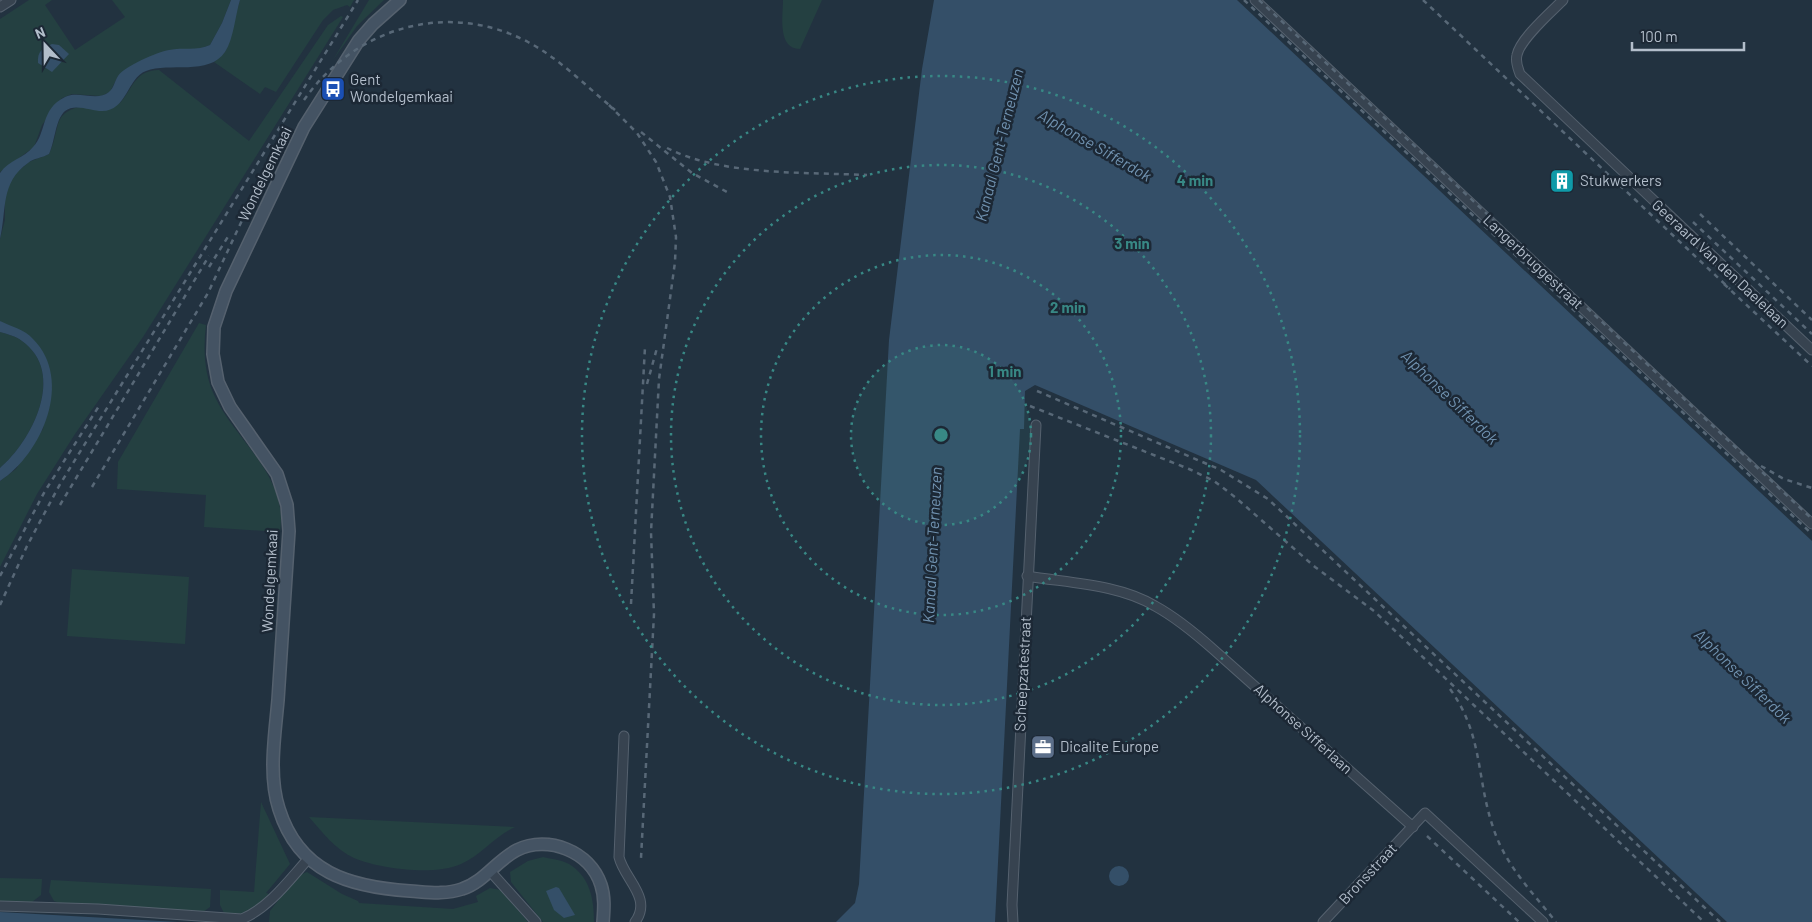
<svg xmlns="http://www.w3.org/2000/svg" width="1812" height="922" viewBox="0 0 1812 922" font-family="Barlow,sans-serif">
<rect width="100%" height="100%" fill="#223240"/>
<g fill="#244041">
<path d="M29,0h23l-7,5 30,45 50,-33 -13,-17h119l-9,23 -12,22 -11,4 -29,1 -52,26 -8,16 -9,4 -29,-2 -10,4 -20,27 -8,22 -34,25v-153z"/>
<path d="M240,0h114l-4,7 -3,-2 -14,5 -10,10 -47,72 -11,-5 -5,7 -46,-32 11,-10z"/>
<path d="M369,0h15l-27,26 -24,34z"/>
<path d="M783,0h39l-22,49c-23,0 -17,-34 -17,-49z"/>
<path d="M341,16l2,1 -200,320 -68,97 -38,60 -37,73v-86l16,-12 27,-40 5,-65 -48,-43v-82l5,-19v-25l5,-14 6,-8 13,-11 20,-8c5,-10 6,-20 9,-30 7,-23 41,-18 62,-21 14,-16 14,-32 39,-33l90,71 79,-116z"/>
<path d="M199,323l7,2c-3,24 -2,49 9,72 21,44 74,80 65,135l-76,-5 2,-32 -89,-6 1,-27z"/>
<path d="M0,332c7,2 16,4 22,9 45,32 10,100 -22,127z"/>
<path d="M72,569l117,8 -4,67 -118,-8z"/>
<path d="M261,802l29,62 -24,29 3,1 -19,20 -26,-1 -4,-8v-15l34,2z"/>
<path d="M309,817l206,10c-20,9 -35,29 -54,37 -26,12 -81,5 -107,-6 -18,-8 -32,-26 -45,-41z"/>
<path d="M543,857c8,2 19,3 26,7 21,13 25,35 25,58h-51l-32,-40 -1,-10 18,-11z"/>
<path d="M307,872l35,22 16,7 1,2 94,6 25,-7 -2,-6 14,-8 11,2 27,32h-259l1,-11 27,-35z"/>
<path d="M0,878l42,1 -1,16 -9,7 -32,-1z"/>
<path d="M51,880l160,9 -1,18 -7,5 -141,-8 -8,-3 -5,-9z"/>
</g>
<g fill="#344f68">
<path d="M231,0h9c-5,16 -6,38 -15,52 -16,24 -56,10 -79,19 -19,7 -19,40 -44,40 -11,0 -27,-8 -37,0 -10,9 -10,31 -16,43 -7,4 -15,4 -21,9 -28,20 -21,46 -28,76v-66c9,-13 24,-15 33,-26 14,-14 7,-38 32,-50 13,-7 32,5 44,-5 5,-4 6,-12 9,-16 7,-10 39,-24 51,-26 14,-3 28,1 41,-5l12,-22z"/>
<path d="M934,0h303l575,541v381h-85l-471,-442 -221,-95 -10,6 -1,38h-4l-25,493h-159l19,-19 4,-19 30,-544 33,-271z"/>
<path d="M52,44l7,1 10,9 -17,18 -14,-9c-1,-12 5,-15 14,-19z"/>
<path d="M0,321c12,6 24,8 33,18 41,41 9,115 -33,142v-13c32,-27 67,-95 22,-127 -6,-5 -15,-7 -22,-9z"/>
<circle cx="1119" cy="876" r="10"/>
<path d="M556,887l3,1 16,27 -11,3 -10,-8 -8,-19z"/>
<path d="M0,912l178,10h-178z"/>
</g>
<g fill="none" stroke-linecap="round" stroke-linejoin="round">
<defs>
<g id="minor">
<path d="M1255,0l557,524"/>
<path d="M1563,0c-12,12 -43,39 -46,55 -2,7 1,13 3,19l292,276"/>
<path d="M0,7l11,-7"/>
<path d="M1027,576c41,7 92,8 128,30 22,12 41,28 59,44l199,177"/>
<path d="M624,736l-5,121c5,22 34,41 16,65"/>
<path d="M490,871l46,51"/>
<path d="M0,906l98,3 144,10c28,-12 47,-39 67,-61"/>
<path d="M1013,922l-1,-17 24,-480"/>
<path d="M1323,922l102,-109 118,109"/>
</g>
<path id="secondary" d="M400,0l-27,24 -14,16 -55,87 -78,164 -12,36 -1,27 5,28 12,25 47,67 10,31 2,26c-4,56 -7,113 -11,169 -3,35 -10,75 1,109 20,64 71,78 131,82 17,1 35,4 52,-2 22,-7 35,-29 55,-39 31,-15 73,1 84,35 4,12 3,24 2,37"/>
</defs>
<use href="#minor" stroke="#55616e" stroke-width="11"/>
<use href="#secondary" stroke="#55616e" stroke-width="14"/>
<use href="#minor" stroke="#374350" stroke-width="9"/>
<use href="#secondary" stroke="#445363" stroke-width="11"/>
<g stroke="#586877" stroke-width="2.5" stroke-dasharray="5 5" stroke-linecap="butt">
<path d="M1244,0l568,534"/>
<path d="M1259,0l553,519"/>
<path d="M1423,0l307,289"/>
<path d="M304,100c51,-73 144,-100 224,-58 32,17 59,45 87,68"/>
<path d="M609,105l28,28 19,29 14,35 6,40 -1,25 -16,117 -8,153 3,82 -13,244"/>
<path d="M641,132l51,41 35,19"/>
<path d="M667,148c55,28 139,24 200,27"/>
<path d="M1700,214l112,106"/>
<path d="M1693,222l119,112"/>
<path d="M209,267l20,-32"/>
<path d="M1724,284l88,82"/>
<path d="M647,384l10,-36"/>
<path d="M1037,391l184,79 47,29 452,423"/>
<path d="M1030,406l159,63 25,12 21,16 80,70 59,44 330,311"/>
<path d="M1761,466l23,13 28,9"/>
<path d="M92,487l116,-194 75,-160"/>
<path d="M60,505l149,-249"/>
<path d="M0,576l45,-85 54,-85"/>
<path d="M631,604l14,-257"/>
<path d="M0,605l27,-59 32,-60 299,-486"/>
<path d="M1450,689c34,47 26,91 44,141 12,36 39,63 62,92"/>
<path d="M1427,836l92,86"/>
</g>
</g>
<circle cx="941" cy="435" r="90" fill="#388885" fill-opacity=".12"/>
<g fill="none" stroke="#388885" stroke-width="2.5" stroke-dasharray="2.5 5">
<circle cx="941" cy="435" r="90"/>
<circle cx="941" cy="435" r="180"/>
<circle cx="941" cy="435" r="270"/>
<circle cx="941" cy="435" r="359"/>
</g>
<defs>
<symbol id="bus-square" viewBox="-11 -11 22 22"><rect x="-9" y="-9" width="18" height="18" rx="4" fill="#1a4fb4" stroke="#1c2835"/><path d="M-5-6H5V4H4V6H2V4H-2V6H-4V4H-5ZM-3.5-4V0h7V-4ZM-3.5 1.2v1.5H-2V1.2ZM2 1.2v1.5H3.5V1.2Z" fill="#fff"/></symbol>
<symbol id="building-square" viewBox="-11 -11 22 22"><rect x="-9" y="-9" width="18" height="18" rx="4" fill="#0f9aa8" stroke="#1c2835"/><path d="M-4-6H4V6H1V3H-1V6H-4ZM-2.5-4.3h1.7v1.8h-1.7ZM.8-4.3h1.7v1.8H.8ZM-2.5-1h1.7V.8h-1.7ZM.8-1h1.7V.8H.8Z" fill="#fff"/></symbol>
<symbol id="office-square" viewBox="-11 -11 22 22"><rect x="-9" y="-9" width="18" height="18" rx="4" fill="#5c6f8a" stroke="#1c2835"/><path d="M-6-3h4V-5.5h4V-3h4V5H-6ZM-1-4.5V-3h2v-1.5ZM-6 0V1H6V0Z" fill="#fff"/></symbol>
</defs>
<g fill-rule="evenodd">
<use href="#bus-square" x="319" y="75" width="28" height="28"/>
<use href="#building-square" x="1548" y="167" width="28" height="28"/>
<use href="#office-square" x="1029" y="733" width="28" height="28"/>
</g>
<g text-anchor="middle" stroke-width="5" stroke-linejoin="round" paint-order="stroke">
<g font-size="15" fill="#b3becb" stroke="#1c2835" text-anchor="start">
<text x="350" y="85">Gent<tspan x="350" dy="17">Wondelgemkaai</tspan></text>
<text x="1580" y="186">Stukwerkers</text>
<text x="1060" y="752">Dicalite Europe</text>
</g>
<g font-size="15" fill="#b3becb" stroke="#1c2835">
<text transform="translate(265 174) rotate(-64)" y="5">Wondelgemkaai</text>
<text transform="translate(1533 262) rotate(43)" y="5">Langerbruggestraat</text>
<text transform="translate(1720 264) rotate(43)" y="5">Geeraard Van den Daelelaan</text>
<text transform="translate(270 581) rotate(-87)" y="5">Wondelgemkaai</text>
<text transform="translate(1023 674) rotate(-87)" y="5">Scheepzatestraat</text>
<text transform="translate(1303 729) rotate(42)" y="5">Alphonse Sifferlaan</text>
<text transform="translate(1368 874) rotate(-47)" y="5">Bronsstraat</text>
</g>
<g font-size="16" font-style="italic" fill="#7092b0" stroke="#1c2835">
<text transform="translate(999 145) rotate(-76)" y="6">Kanaal Gent-Terneuzen</text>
<text transform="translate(1095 145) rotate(30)" y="6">Alphonse Sifferdok</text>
<text transform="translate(1450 397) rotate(44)" y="6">Alphonse Sifferdok</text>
<text transform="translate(932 545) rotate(-87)" y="6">Kanaal Gent-Terneuzen</text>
<text transform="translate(1743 676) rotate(44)" y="6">Alphonse Sifferdok</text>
</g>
</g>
<circle cx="941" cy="435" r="8" fill="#388885" stroke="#1c2835" stroke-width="2.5"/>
<g font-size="15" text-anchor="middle" font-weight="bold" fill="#388885" stroke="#1c2835" stroke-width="5" stroke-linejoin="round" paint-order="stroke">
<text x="1195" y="186">4 min</text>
<text x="1132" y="249">3 min</text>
<text x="1068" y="313">2 min</text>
<text x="1005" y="377">1 min</text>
</g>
<g transform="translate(45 45) rotate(338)" stroke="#1c2835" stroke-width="4" paint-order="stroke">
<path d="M0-4L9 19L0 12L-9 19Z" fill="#b3becb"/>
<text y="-8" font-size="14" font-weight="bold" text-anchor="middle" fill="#b3becb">N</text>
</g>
<path d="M1632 42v8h112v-8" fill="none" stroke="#b3becb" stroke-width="2.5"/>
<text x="1640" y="42" font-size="15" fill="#b3becb" stroke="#1c2835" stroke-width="4" paint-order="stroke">100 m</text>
</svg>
